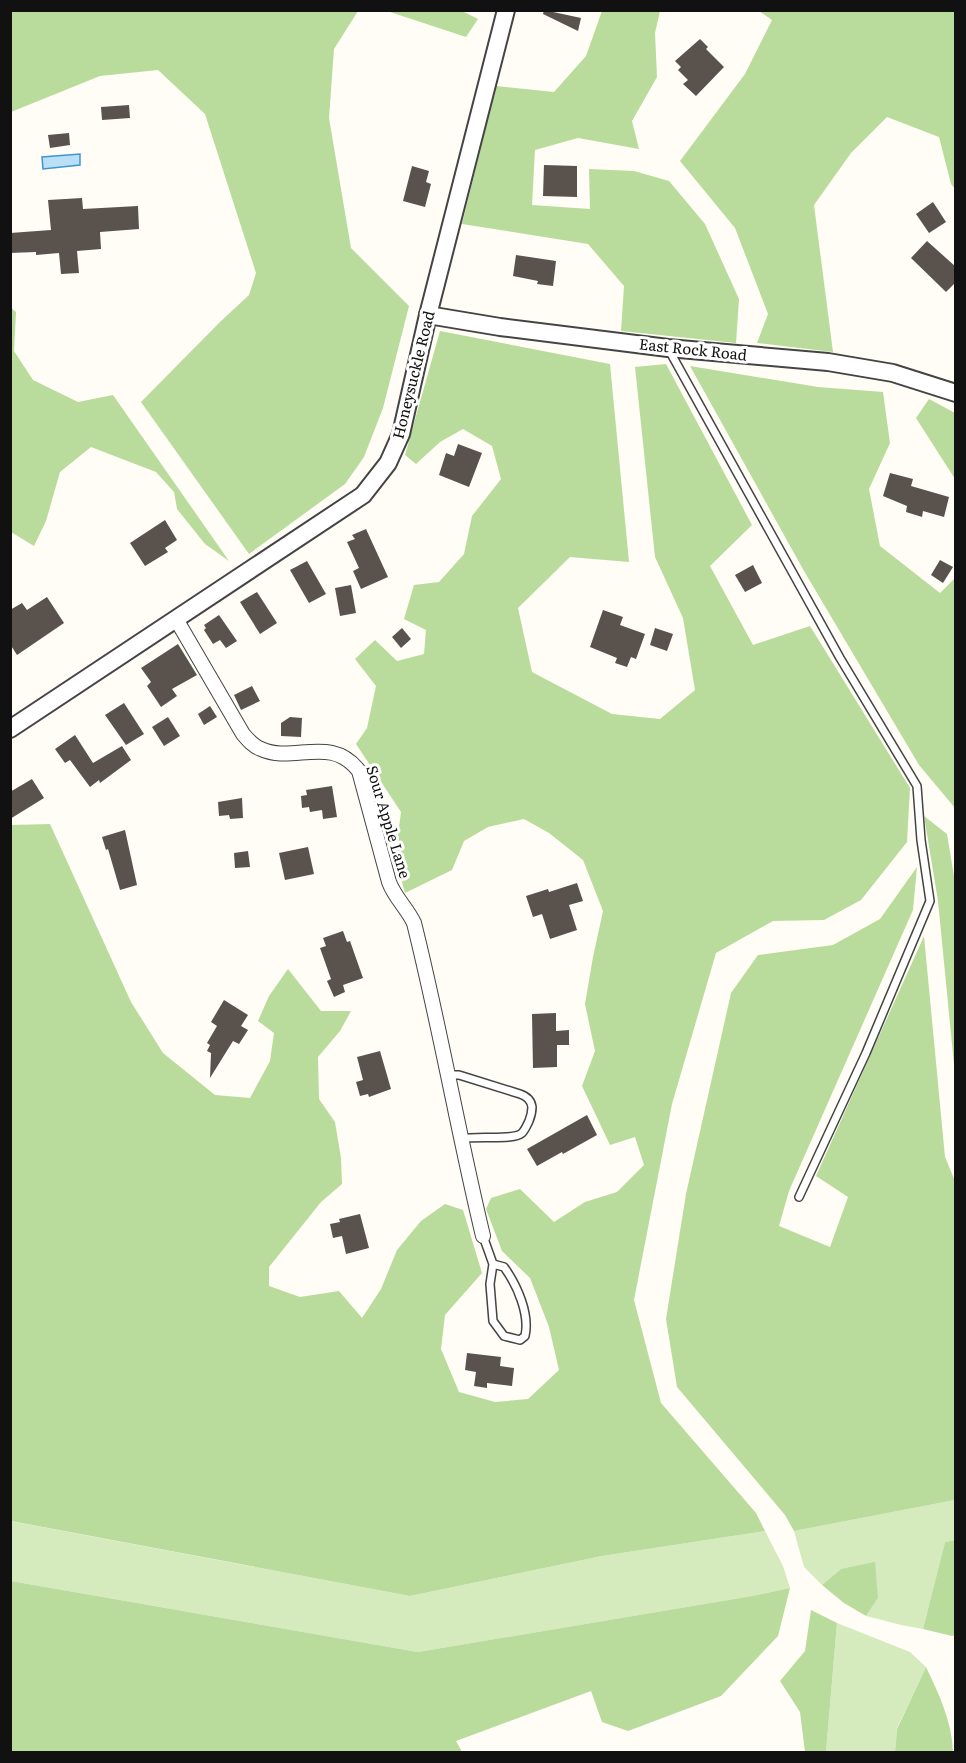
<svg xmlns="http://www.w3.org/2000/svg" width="966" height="1763" viewBox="0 0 966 1763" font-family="Literata,serif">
<rect width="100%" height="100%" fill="#fffdf5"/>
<g fill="#d5ebbd">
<path d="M955,1500v40l-10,2 -22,87 -22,-4 -35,-9 12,-18 -37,-29 -19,16 -18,-18 -10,-36z"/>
<path d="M10,1521l400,75 192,-40 163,-25 18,35 7,22 -38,8 -334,56 -407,-71z"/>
<path d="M837,1623l73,29 16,15 -29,61 -2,24h-69z"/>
</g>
<g fill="#b9dc9c">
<path d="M11,10l347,1 -24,38 -5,69 22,130 58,58 -26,102 -19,49 -19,27 -96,70 -108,-152 79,-80 29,-27 7,-22 -51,-159 -47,-44 -58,6 -89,36z"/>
<path d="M387,11h75l16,8 -12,18z"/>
<path d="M602,11h58l-5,22 2,44 -25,44 7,28 -61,-11 -43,12 -3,55 58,4 -1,-40 45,2 35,10 36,43 34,75 -3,44 -115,-12 3,-45 -36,-42 -126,-20 34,-138 58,6 32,-36z"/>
<path d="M759,11h196v178l-4,-5 -12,-47 -52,-20 -36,36 -37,52 19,147 -76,-9 11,-29 -33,-86 -55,-67 65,-87 27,-54z"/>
<path d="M11,308l5,4 -2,39 19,29 45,22 35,-7 116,166 -24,-17 -28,-35 -3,-17 -18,-20 -65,-25 -31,25 -14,49 -12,25 -23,-14z"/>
<path d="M440,331l170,33 19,198 -59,-5 -52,51 14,64 80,42 48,5 35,-29 -12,-72 -28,-61 -20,-190 31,-3 86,161 -42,41 43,79 57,-19 100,162 -3,54 -46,58 -37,20 -51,1 -57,32 -44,151 -38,196 27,103 95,110 9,18 -163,25 -192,40 -399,-75v-696l39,-1 81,178 32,51 52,42 35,3 20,-37 4,-28 -16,-12 11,-25 19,-27 33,42h30l-11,20 -22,26 1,42 16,23 6,36 1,26 -21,18 -52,65v19l31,11 39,-6 23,27 19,-29 16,-39 24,-29 24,-17 18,6 19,63 -37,42 -4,34 18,43 36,10 33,-3 31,-29 -10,-43 -19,-49 -28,-27 -16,-42 5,-11 29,-9 34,33 31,-20 32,-10 27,-27 -9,-28 -25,8 -28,-59 13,-35 -10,-47 8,-47 10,-46 -20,-51 -34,-27 -25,-14 -36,8 -24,14 -12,29 -47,23 -10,-35 6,-46 -45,-68 11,-16 9,-42 -21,-27 20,-19 22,21 27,-7 2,-24 -22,-11 10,-34 25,-3 25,-28 8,-38 29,-37 -9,-33 -29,-17 -23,13 -24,22 -11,-9z"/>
<path d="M690,366l128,21 65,5 7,51 -21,46 11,57 60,47 15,-15v230l-36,-43 -115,-194z"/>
<path d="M929,399l26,14v66l-39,-61z"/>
<path d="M924,816l23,18 9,54 -1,187 -17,-174z"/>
<path d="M917,867l-4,43 -124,281 -10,35 51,21 18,-50 -32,-21 108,-240 21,221 10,24v319l-161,31 -9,-16 -108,-128 -11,-68 20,-125 45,-201 27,-38 75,-10 47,-26z"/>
<path d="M955,1540l1,95 -4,1 -29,-7 22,-87z"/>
<path d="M875,1562l3,36 -12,18 -22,-13 -22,-18 19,-16z"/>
<path d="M11,1581l407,71 334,-56 38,-8 -12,48 -57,60 -93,35 -26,-9 -11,-31 -135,50 6,11h-451z"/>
<path d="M811,1610l26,13 -11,129h-21l-5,-40 -20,-31 25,-30z"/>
<path d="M926,1667c13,27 26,55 27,85h-58l2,-23z"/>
</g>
<path fill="#b9e0f7" stroke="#3f96cf" stroke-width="1.5" d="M80,154v11l-37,4 -1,-12z"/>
<g fill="#5a524d">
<path d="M544,10l37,8 -3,13 -35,-17z"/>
<path d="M700,39l8,8 -2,2 18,18 -28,29 -13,-12 5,-4 -10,-10 3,-3 -6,-6z"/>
<path d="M129,105l1,13 -28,2 -1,-13z"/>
<path d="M69,133l1,12 -20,3 -2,-13z"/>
<path d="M544,165l33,1v31l-34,-1z"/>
<path d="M412,166l17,5 -3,11 5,2 -6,23 -22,-6z"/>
<path d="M82,198l1,11 55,-3 1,23 -39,3 1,17 -24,2 2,22 -18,1 -2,-21 -23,2v-3l-26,1v-20l41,-3 -3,-30z"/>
<path d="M933,202l13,20 -17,11 -13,-19z"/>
<path d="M927,241l29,26v15l-10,10 -35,-34z"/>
<path d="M516,255l40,6 -3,25 -16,-2 1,-3 -25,-5z"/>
<path d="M458,444l24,9 -13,34 -30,-12 7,-22 8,3z"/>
<path d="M890,473l23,6 -2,7 38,11 -5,20 -21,-6 -1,6 -16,-5 1,-6 -24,-10z"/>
<path d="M165,520l12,20 -12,8 3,4 -23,14 -15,-23z"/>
<path d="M366,529l22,48 -27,12 -8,-18 6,-3 -12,-26 8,-3 -3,-4z"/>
<path d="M940,560l13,7 -10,16 -12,-8z"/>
<path d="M307,561l19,33 -17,9 -19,-33z"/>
<path d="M753,565l9,18 -17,9 -10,-17z"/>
<path d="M351,585l5,28 -16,3 -5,-28z"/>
<path d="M257,592l20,31 -17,11 -20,-32z"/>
<path d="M47,597l17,26 -47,32 -7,-11v-34l12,-7 5,7z"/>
<path d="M603,610l20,7 -3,8 25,9 -9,25 -5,-2 -4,10 -12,-4 2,-5 -27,-11z"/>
<path d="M219,615l18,26 -11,7 -6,-8 -7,4 -9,-14 2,-2 -2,-3z"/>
<path d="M402,628l9,11 -10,9 -9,-11z"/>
<path d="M655,628l18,6 -6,17 -17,-6z"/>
<path d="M178,644l19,31 -25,14 5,7 -16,11 -14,-21 4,-4 -10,-14z"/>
<path d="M252,686l8,15 -19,9 -7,-15z"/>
<path d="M124,703l20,31 -18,11 -21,-30z"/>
<path d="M210,706l7,11 -13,8 -6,-11z"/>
<path d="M168,717l12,19 -16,10 -12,-19z"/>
<path d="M290,717l12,1 -1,19 -20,-1v-13z"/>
<path d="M75,735l18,28 29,-17 9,14 -31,23 -1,-3 -9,7 -20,-27 -5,3 -10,-14z"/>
<path d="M32,779l12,19 -34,21v-27z"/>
<path d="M332,786l5,31 -14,2 -1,-9 -12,2 -1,-5 -7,1 -1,-12 6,-1 -1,-5z"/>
<path d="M242,798l1,20 -13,1 -1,-4 -10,1 -1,-14z"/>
<path d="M125,830l12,55 -17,5 -12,-41 -2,1 -4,-13z"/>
<path d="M308,847l6,27 -29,6 -6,-27z"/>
<path d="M248,851l2,16 -15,1 -1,-15z"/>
<path d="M577,883l6,18 -14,4 8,25 -27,9 -8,-25 -9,3 -7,-21 22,-7 1,3z"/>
<path d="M343,931l4,11 3,-1 13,37 -20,7 2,7 -11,5 -7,-16 4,-2 -11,-31 6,-2 -3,-8z"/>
<path d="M224,1000l24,15 -7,11 7,4 -9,14 -6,-3 -23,37 1,-25 -4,-2 3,-6 -3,-2 10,-17 -6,-4z"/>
<path d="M556,1013v18l13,-1v15h-12v22l-24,1 -1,-54z"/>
<path d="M380,1051l11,38 -22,8 -1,-3 -8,2 -4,-14 7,-2 -6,-23z"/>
<path d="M587,1115l10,20 -34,19 -1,-2 -25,14 -10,-17z"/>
<path d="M360,1214l9,34 -23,6 -4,-18 -9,2 -3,-14 10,-2 -1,-3z"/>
<path d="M467,1353l34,4 -1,9 14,2 -2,18 -25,-3v5l-13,-2 2,-14 -11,-2z"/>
</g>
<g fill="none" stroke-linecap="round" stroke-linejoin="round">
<defs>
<g id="service">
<path d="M669,350l171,308 77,128 4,54 9,61 -64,152 -67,144"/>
<path d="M448,1075h11l61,19c6,2 11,5 12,13 0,4 -1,9 -3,14 -2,4 -4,9 -7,12 -8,8 -46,2 -61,6"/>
<path d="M483,1236l10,28 -3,20 3,37 11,15 16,4 5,-4c5,-22 -8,-51 -21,-69l-11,-3"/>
</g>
<path id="minor" d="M176,619l67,115c5,6 10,12 18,15 32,15 70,-15 98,22l30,111c6,16 18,26 25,41 26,104 44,209 69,313"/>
<g id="tertiary">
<path d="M428,315l72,12 168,21 160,14 65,11 63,20"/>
<path d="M10,729l353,-234 25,-32 13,-29 27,-119 78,-305"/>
</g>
</defs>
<use href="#service" stroke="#444" stroke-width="10"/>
<use href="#minor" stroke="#444" stroke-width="16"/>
<use href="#tertiary" stroke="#444" stroke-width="20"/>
<use href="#service" stroke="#fff" stroke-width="7"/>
<use href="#minor" stroke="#fff" stroke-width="14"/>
<use href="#tertiary" stroke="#fff" stroke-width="16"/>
</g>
<g text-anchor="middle" stroke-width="6" stroke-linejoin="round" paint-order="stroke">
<g font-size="15" fill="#111" stroke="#fff">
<text transform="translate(693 350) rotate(6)" y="5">East Rock Road</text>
<text transform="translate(414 375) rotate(-76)" y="5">Honeysuckle Road</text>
<text transform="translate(388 822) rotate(73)" y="5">Sour Apple Lane</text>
</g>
</g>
<rect width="966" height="1763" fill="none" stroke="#111111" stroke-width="24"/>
</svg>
